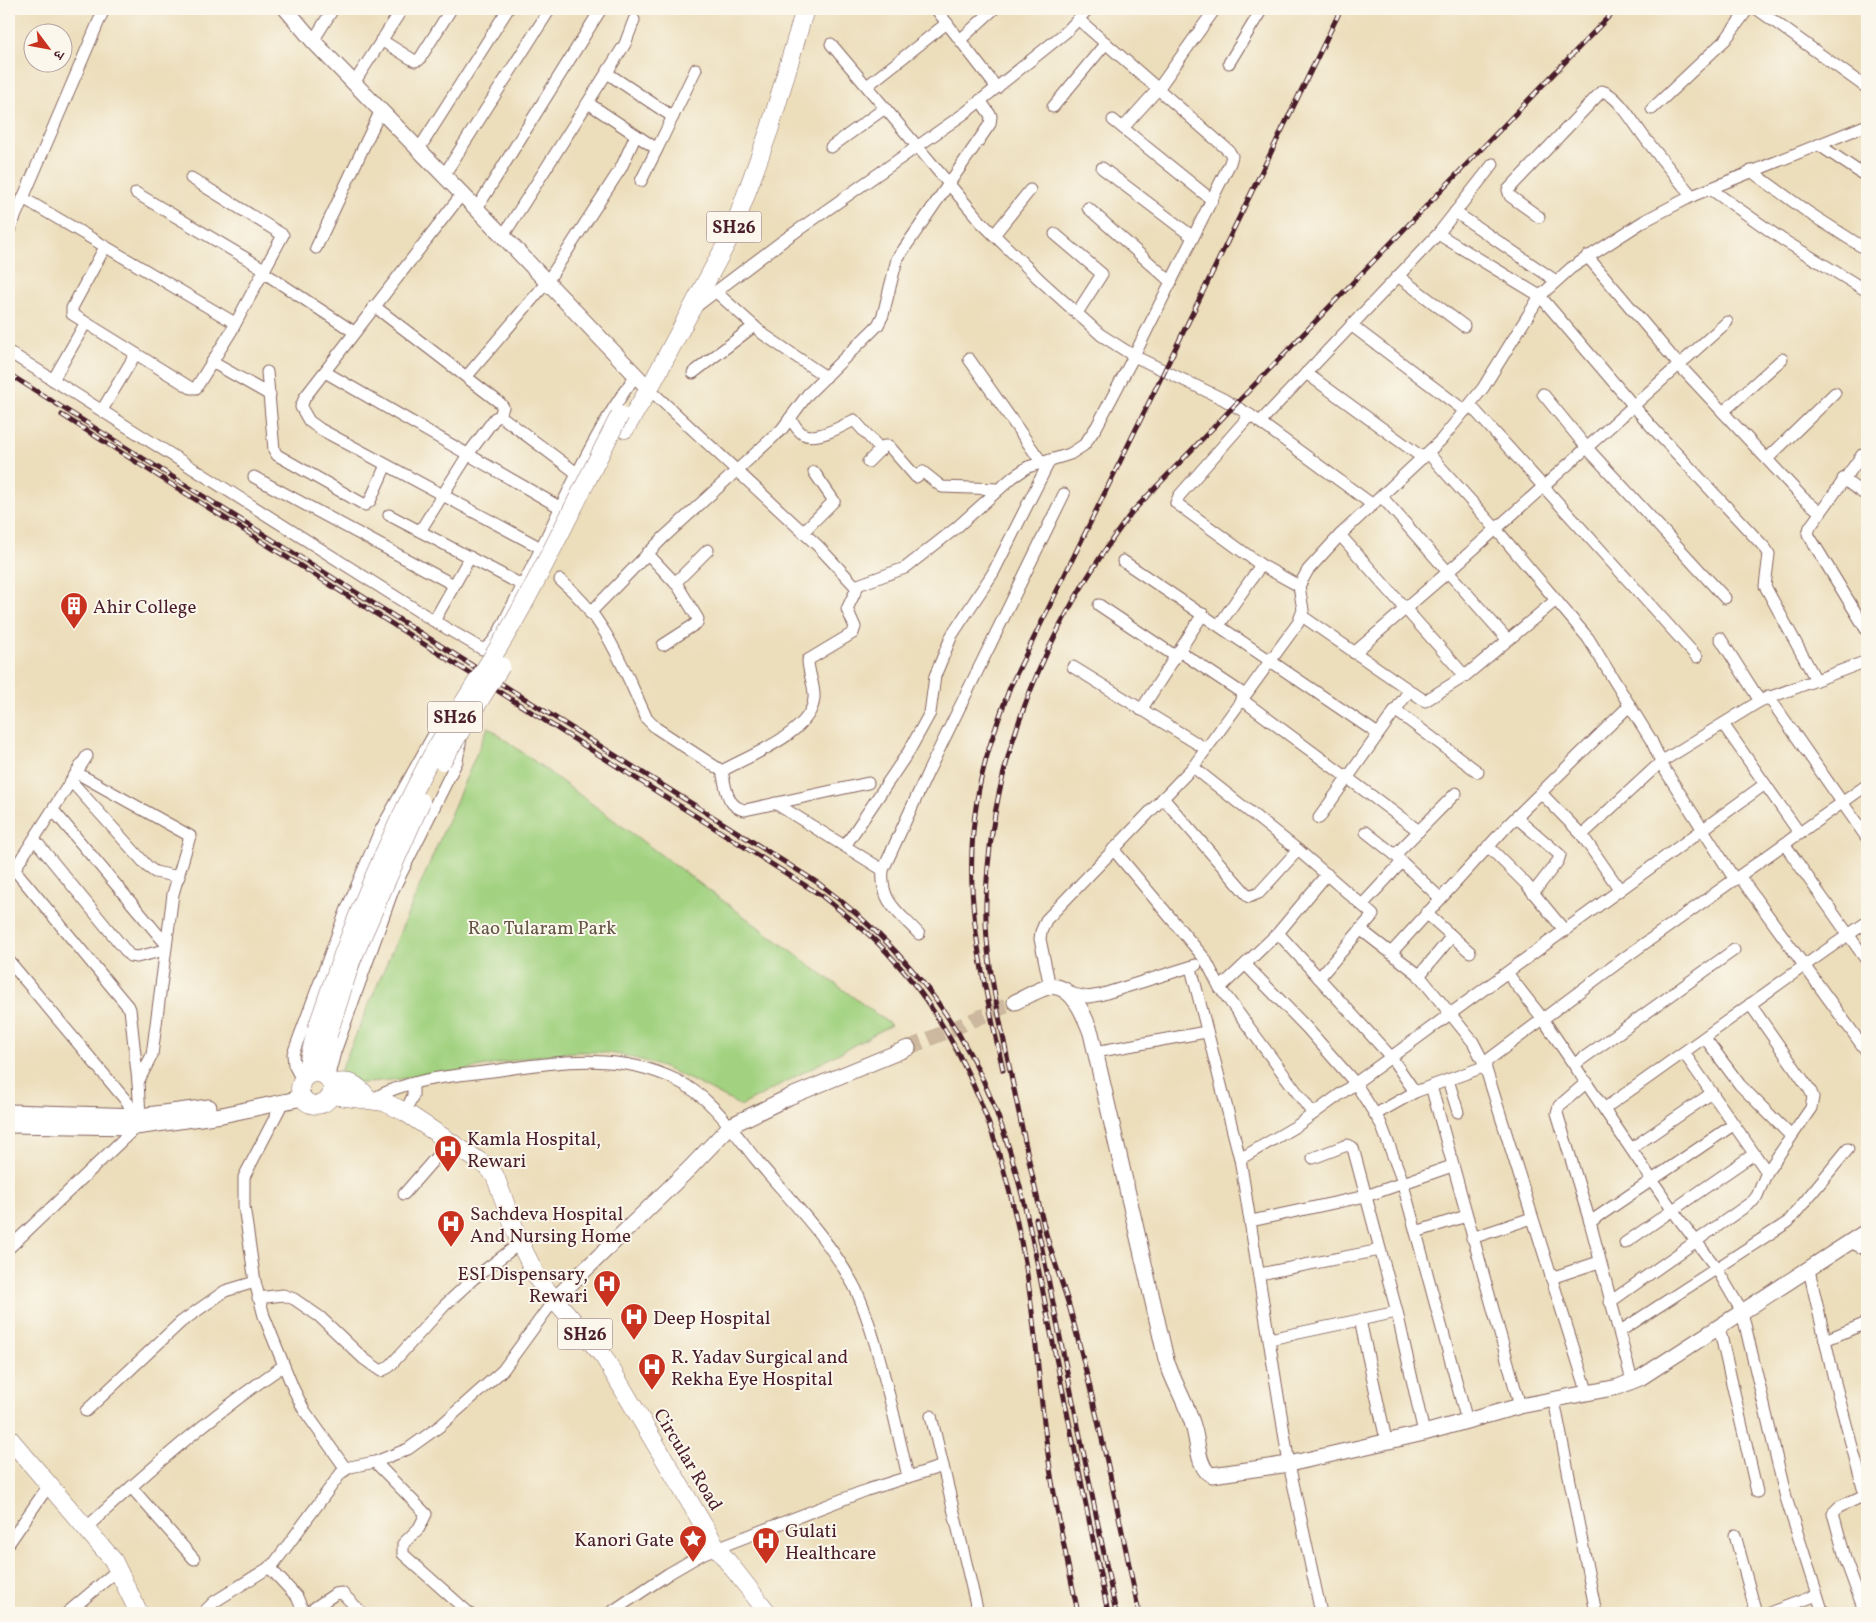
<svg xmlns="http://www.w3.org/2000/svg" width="1876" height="1622" viewBox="0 0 1876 1622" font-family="Vollkorn,'Noto Serif Devanagari',serif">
<rect width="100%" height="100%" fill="#fbf7ec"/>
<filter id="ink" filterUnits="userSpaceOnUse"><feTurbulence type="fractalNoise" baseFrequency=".02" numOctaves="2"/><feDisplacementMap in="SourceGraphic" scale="10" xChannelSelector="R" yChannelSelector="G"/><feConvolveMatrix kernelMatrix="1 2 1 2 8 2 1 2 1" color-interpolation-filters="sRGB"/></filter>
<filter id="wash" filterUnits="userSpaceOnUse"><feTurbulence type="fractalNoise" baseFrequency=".0096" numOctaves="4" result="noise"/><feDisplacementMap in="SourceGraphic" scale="20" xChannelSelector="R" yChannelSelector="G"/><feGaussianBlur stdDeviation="1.12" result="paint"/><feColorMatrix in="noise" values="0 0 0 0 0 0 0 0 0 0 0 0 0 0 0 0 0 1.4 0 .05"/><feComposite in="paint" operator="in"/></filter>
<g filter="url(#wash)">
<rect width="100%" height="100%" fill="#ecdebb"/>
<path fill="#a2d280" stroke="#767856" d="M488,727l403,298 -150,81c-42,-22 -84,-47 -133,-53 -51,-6 -103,11 -154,19 -38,6 -78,9 -116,14l2,-14z"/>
</g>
<g filter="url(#ink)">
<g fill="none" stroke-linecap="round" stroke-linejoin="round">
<path stroke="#ccb89e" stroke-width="15" stroke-dasharray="15 8" stroke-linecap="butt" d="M908,1048l107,-46"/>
<defs>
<g id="street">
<path d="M936,9l61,79"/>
<path d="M1757,9l110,79"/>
<path d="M381,40l34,21 4,-1 32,-51"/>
<path d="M960,40l34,-31"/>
<path d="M313,41l20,-32"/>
<path d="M831,44l150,178 58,57 62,56 33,21 89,43 27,16 123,90"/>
<path d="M1229,63l33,-54"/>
<path d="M607,73l66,44"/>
<path d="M354,83l48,-74"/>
<path d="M867,86l80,-63"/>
<path d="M588,103l69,46 39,-80"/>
<path d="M1053,107l53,-64"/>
<path d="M1652,109l74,-70 22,-30"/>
<path d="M1113,120l99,80"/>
<path d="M1123,128l35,-39 57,-80"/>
<path d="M1819,145l48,32"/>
<path d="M831,147l54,-39"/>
<path d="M419,149l89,-140"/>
<path d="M1102,168l91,69"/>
<path d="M1751,171l58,42 58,37"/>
<path d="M444,175l106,-166"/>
<path d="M641,181l16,-32"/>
<path d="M1712,190l71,50 84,51"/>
<path d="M136,193l128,76"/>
<path d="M462,194l-157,203 -4,10 8,14 11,8 221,119"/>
<path d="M23,198l212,125"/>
<path d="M477,208l124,-199"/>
<path d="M1088,208l83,74"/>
<path d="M1455,212l101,69"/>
<path d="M1539,217l-29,-21 -2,-6 94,-99c18,5 34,37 46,51 14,18 29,36 44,54"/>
<path d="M9,231l95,-222"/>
<path d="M1055,234l47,40 -25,39"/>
<path d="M1438,234l102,62 110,129 116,124 3,5 -4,32 51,94"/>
<path d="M994,235l36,-45"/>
<path d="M503,236l122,-192 9,-24"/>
<path d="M105,247l-33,61v6l119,74h5l36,-58 51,-95 -92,-57"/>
<path d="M316,248l65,-138"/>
<path d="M1587,256l92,109 124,133 17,14"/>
<path d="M263,272l91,60"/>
<path d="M1398,276l66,50"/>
<path d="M716,292l47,42 63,43"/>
<path d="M374,306l126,97 3,4 -2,6 1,4 76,57"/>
<path d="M694,308l90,-68 181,-127 101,-81 22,-23"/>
<path d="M1351,325l114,86"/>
<path d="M9,352l425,269 48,28c13,-2 22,-28 28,-39 41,-76 74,-165 126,-235"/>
<path d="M969,359l73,104"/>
<path d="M212,362l58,33"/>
<path d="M267,372l7,78 3,5 88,50 5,-4 16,-36"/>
<path d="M325,372l236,136"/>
<path d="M693,373l61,-47"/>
<path d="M1306,373l117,85"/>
<path d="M467,376l80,-94 74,-114 15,-33"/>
<path d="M53,380l32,-56"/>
<path d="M649,389l169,157 39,42 -10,21 8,18 -2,6 -45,27c0,13 7,26 6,38 -2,35 -66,58 -92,73"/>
<path d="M1543,394l44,54 138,150"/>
<path d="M1470,405l227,252"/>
<path d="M102,410l33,-55"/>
<path d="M1723,412l59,-53"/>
<path d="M1250,415l-71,81 -3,7 85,62 38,21"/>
<path d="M790,418c3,5 8,13 13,16 13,7 40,-8 51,-14l27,30"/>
<path d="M1260,422l178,-188 55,-70"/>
<path d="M1428,453l68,76 92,109 63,102 14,30 70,110"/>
<path d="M1862,455l-52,72 -2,7 59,97"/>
<path d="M1767,459l68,-66"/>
<path d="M868,462l16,-16h5l27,31 7,-5 19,15 57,2"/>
<path d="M254,477l200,108"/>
<path d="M1843,479l24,17"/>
<path d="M1382,497l125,142"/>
<path d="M389,515l133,70"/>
<path d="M420,531l49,-78 26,-35 6,-2"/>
<path d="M803,532l31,-31 -20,-29"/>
<path d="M1340,535l125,141"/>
<path d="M647,553l31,33 20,33 -1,4 -34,22"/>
<path d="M1123,561l255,173"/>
<path d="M560,580c46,37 63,88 87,139l9,9 66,43c4,16 4,36 23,39l123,-27"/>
<path d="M675,583l33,-33"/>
<path d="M855,586l50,-18 51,-40 57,-51 15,-10 42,-13 14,-9 13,-19 37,-70 96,-193 2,-7 -3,-5 -151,-132"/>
<path d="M1099,605l76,51"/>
<path d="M590,613l73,-75 119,-109 26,-35 70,-69 5,-10 14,-56 93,-135 1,-8 -11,-16"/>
<path d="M1302,616l123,85 40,-25 91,-76"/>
<path d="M434,621l36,-64"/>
<path d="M1219,625l42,-60"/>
<path d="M1720,638l40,63"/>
<path d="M1179,651l66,44"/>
<path d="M1354,653l94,-81 279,-250"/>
<path d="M1073,667l133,82"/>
<path d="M1768,696l99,142"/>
<path d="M1241,699l178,132"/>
<path d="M1141,710l62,-96"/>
<path d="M1395,710l83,62"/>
<path d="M1723,724l77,110"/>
<path d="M1193,767l105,83 64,55"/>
<path d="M77,773l113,63 -17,58 -21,161 -14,27"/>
<path d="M71,781l77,86 7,5 24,5"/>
<path d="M1541,793l41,42 38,55"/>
<path d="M1163,798l86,99 10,-4 39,-43"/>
<path d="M775,803l108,67"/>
<path d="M53,810l113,134"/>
<path d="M1516,817l44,38 -2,6 -25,32"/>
<path d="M1319,818l90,-127"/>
<path d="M1366,832l29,23"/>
<path d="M1582,835l79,-73 99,-61 107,-40"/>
<path d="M35,840l95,116 7,1 28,-7"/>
<path d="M1785,845l82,116"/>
<path d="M845,846l64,-95 21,-38 5,-37 17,-41 41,-62 57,-113"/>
<path d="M1488,846l38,38 39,47"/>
<path d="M1113,849l92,110 15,29 93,126"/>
<path d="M1402,862l38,36"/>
<path d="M9,863l121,146 8,73 2,34 -4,11 -127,121"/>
<path d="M14,870l73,-114"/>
<path d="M1740,877l127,175"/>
<path d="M1426,913l44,39"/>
<path d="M1360,929l58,45 55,68 11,21 104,331"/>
<path d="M1278,933l113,124 24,35"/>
<path d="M919,934c-20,-22 -39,-31 -36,-64l45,-98 136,-278"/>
<path d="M1391,953l118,-129 121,-119"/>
<path d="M9,961l119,142 3,7 -1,13"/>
<path d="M1246,965l61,63 49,56 25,40 20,53 66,244"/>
<path d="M1191,968l49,191"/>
<path d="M1507,973l36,46 130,192 44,58 25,43 44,186 37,115"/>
<path d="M1419,976l33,-40"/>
<path d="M1319,978l54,-63 -11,-10 40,-43 -7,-7 61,-62"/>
<path d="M1050,987l-10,-48 1,-7 5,-12 147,-153 105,-144 5,-13 -4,-24 9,-16 32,-35 101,-95 42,-52 57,-92 31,-28 73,-47 48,-25 175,-71"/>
<path d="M1220,988l58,-55 49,-59"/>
<path d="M1068,993l20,4 12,-2 96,-30"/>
<path d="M1705,1038l35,47 51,51"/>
<path d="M1095,1052l111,-20"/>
<path d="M1684,1053l83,119"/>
<path d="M1484,1063l143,-107 240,-171"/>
<path d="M1575,1064l159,-114"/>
<path d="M328,1079l7,-27 58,-162 64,-129 4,-23 -3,-4"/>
<path d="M302,1080l-8,-15 -1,-11 53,-143 33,-78 55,-99 7,-6"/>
<path d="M1448,1080l10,32"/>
<path d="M1587,1082l-28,24 -2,7 33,109 42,159"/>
<path d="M1431,1086l89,320"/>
<path d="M373,1099c39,-23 89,-23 133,-30 58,-8 116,-16 170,11 35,17 55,48 78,77 35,42 72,78 99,127 10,18 16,40 22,59 13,44 23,89 33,134"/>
<path d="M282,1104l-38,73v29l11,76 9,34 29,72 11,22 42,59"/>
<path d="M1605,1108c88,-61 174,-126 262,-186"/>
<path d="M405,1112l8,-16v-13"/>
<path d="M1376,1114l39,-22 71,-26"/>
<path d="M1632,1148l80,-55"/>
<path d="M1313,1158l34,-13 6,3 44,164 27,121"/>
<path d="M404,1194l46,-53"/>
<path d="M1251,1221l115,-25 86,-30"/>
<path d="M1590,1222l143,-97"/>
<path d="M1416,1232l50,-16"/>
<path d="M1472,1238l60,-20"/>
<path d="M1850,1242l17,8"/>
<path d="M1625,1243l129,-89"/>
<path d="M1809,1270l25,109 33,124"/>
<path d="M1260,1274l120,-24"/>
<path d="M1551,1278l48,-16"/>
<path d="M258,1298l25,-3 11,4 26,18 44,42 17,12 8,-4 55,-61 29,-27 47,-36"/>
<path d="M1610,1302l143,-101 4,-5 10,-24 44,-64 2,-11 -3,-7 -60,-86"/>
<path d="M1360,1320l26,120"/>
<path d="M1719,1327l38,165"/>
<path d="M1619,1332l169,-110 60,-73"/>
<path d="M1270,1339l127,-27"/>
<path d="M1825,1340l39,-16h3"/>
<path d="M1554,1400l42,213"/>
<path d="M86,1411l95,-89 44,-31 30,-9"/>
<path d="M931,1416l47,197"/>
<path d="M375,1462l51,52 -7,14 -16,16v10l66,59"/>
<path d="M131,1487l63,72"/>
<path d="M87,1527c63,-58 126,-113 196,-161"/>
<path d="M1735,1535l21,78"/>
<path d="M9,1543l40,-58"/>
<path d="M269,1567l28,30 7,16"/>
<path d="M67,1613l52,-44"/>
<path d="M203,1613l11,-11 59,-37 68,-92 9,-6 25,-5 33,-13 32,-23 63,-56 51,-70"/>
<path d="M307,1613l28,-19 7,-1 20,20"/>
<path d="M610,1613l58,-39 36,-21 163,-63 76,-24"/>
<path d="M1321,1613l-32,-149 -49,-305 58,-34 467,-341"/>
<path d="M1769,1613l48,-18"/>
<path d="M1865,1613l-19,-52 -13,-48 6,-6 26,-12"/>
</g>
<g id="secondary">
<path d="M286,9l27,32 190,195 146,153"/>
<path d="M1015,1002c11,-5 22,-12 33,-15 24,-5 37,30 43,46l75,326c7,24 22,46 28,70 4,13 4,41 18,46l77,-11 135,-31 96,-27 98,-19 22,-9 227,-147"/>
<path d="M9,1112l131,4 69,-9"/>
<path d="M9,1125l127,2 86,-12 80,-17"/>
<path d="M554,1300l136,-132 40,-42 59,-29 119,-49"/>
</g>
<g id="primary">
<path d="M625,429l24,-40 83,-156 38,-105 35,-119"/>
<circle cx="316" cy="1089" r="16"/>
<path d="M323,1074l-1,-11 6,-28"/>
<path d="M305,1076l11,-45"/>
<path d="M331,1084c18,-5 26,0 37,14"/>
<path d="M331,1095l53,7 21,10 83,55 7,9 25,67 19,38 65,76 113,191 51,65"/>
<path d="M9,1438l104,122 26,53"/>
</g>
</defs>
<use href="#street" stroke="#83625d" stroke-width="13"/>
<use href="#secondary" stroke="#83625d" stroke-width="17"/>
<use href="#primary" stroke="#83625d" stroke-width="19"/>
<use href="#street" stroke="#fff" stroke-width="11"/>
<use href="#secondary" stroke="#fff" stroke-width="15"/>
<use href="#primary" stroke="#fff" stroke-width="18"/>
<defs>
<g id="rail">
<path d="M9,374l809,509c78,58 141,132 176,223 30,75 43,158 59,237 18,90 36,180 55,270"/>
<path d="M62,415l760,481c25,20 50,39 71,63 76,83 112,194 132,303 11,64 14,129 23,192 7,54 19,106 30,159"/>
<path d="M1003,1070c-20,-93 -42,-174 -26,-270 6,-39 20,-76 33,-113l331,-678"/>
<path d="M1036,1219l80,394"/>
<path d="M1139,1613c-21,-102 -42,-204 -69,-304 -8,-28 -19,-55 -26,-83 -14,-56 -25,-114 -37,-170 -10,-51 -23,-103 -21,-155 4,-143 61,-276 146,-389l484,-503"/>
</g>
</defs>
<use href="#rail" stroke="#4a1f2b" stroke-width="5"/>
<use href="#rail" stroke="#fbf7ec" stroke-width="3" stroke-dasharray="9" stroke-linecap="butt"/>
<defs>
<g id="primary-bridge">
<path d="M442,761l59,-95"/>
<path d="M316,1031c31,-94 67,-184 114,-272 28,-52 64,-100 92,-152 34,-63 65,-128 98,-192"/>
<path d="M328,1035l23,-73 70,-160"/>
</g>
</defs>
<use href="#primary-bridge" stroke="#83625d" stroke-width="19" stroke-linecap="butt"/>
<use href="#primary-bridge" stroke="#fff" stroke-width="18"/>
</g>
</g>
<defs>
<symbol id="building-pin" viewBox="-11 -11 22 30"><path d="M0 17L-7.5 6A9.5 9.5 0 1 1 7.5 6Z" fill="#c8321e" stroke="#fbf7ec"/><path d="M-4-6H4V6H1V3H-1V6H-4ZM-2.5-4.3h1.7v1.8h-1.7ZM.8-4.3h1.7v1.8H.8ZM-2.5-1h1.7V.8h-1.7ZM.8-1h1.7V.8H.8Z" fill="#fff"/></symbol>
<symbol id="hospital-pin" viewBox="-11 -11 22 30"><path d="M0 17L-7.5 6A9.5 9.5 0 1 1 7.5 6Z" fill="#c8321e" stroke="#fbf7ec"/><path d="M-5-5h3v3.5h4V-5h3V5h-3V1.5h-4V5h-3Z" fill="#fff"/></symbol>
<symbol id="sight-pin" viewBox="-11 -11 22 30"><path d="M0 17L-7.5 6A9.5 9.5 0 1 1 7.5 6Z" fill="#c8321e" stroke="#fbf7ec"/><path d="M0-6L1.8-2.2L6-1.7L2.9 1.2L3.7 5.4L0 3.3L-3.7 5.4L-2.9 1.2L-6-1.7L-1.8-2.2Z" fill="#fff"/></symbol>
</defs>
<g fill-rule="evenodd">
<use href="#building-pin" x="58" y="590" width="32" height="43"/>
<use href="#hospital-pin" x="432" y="1133" width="32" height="43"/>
<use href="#hospital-pin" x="435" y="1208" width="32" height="43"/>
<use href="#hospital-pin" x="591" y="1268" width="32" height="43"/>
<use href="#hospital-pin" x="618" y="1301" width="32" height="43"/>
<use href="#hospital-pin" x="636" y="1351" width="32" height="43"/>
<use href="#sight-pin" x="677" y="1523" width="32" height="43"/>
<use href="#hospital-pin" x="750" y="1525" width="32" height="43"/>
</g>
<g text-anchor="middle" stroke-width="4" stroke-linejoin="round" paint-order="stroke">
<g fill="#fbf7ec" stroke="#7f6065" stroke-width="1">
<rect x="706.5" y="211.5" width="55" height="31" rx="4"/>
<rect x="427.5" y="701.5" width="55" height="31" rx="4"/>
<rect x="557.5" y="1318.5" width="55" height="31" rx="4"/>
</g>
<g font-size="18" font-weight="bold" fill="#4a1f2b">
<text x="734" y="233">SH26</text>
<text x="455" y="723">SH26</text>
<text x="585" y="1340">SH26</text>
</g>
<g font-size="19" fill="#4a1f2b" stroke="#fbf7ec" text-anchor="start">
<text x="93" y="613">Ahir College</text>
<text x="467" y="1145">Kamla Hospital,<tspan x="467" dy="22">Rewari</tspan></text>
<text x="470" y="1220">Sachdeva Hospital<tspan x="470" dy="22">And Nursing Home</tspan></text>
<text x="588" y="1280" text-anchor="end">ESI Dispensary,<tspan x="588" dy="22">Rewari</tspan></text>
<text x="653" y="1324">Deep Hospital</text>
<text x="671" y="1363">R. Yadav Surgical and<tspan x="671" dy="22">Rekha Eye Hospital</tspan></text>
<text x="785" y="1537">Gulati<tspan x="785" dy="22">Healthcare</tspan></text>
<text x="674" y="1546" text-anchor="end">Kanori Gate</text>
</g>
<g font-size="19" fill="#645544" stroke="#fbf7ec">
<text x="542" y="934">Rao Tularam Park</text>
</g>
<g font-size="19" fill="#4a1f2b" stroke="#fbf7ec">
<text transform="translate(689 1459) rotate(59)" y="7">Circular Road</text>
</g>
</g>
<rect width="1876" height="1622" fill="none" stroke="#fbf7ec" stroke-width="30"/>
<g transform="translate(48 48) rotate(122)"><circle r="24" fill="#fbf7ec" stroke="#b4a19f"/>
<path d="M0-4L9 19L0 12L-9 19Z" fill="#c8321e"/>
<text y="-8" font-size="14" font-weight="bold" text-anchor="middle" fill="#4a1f2b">उ</text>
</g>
</svg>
